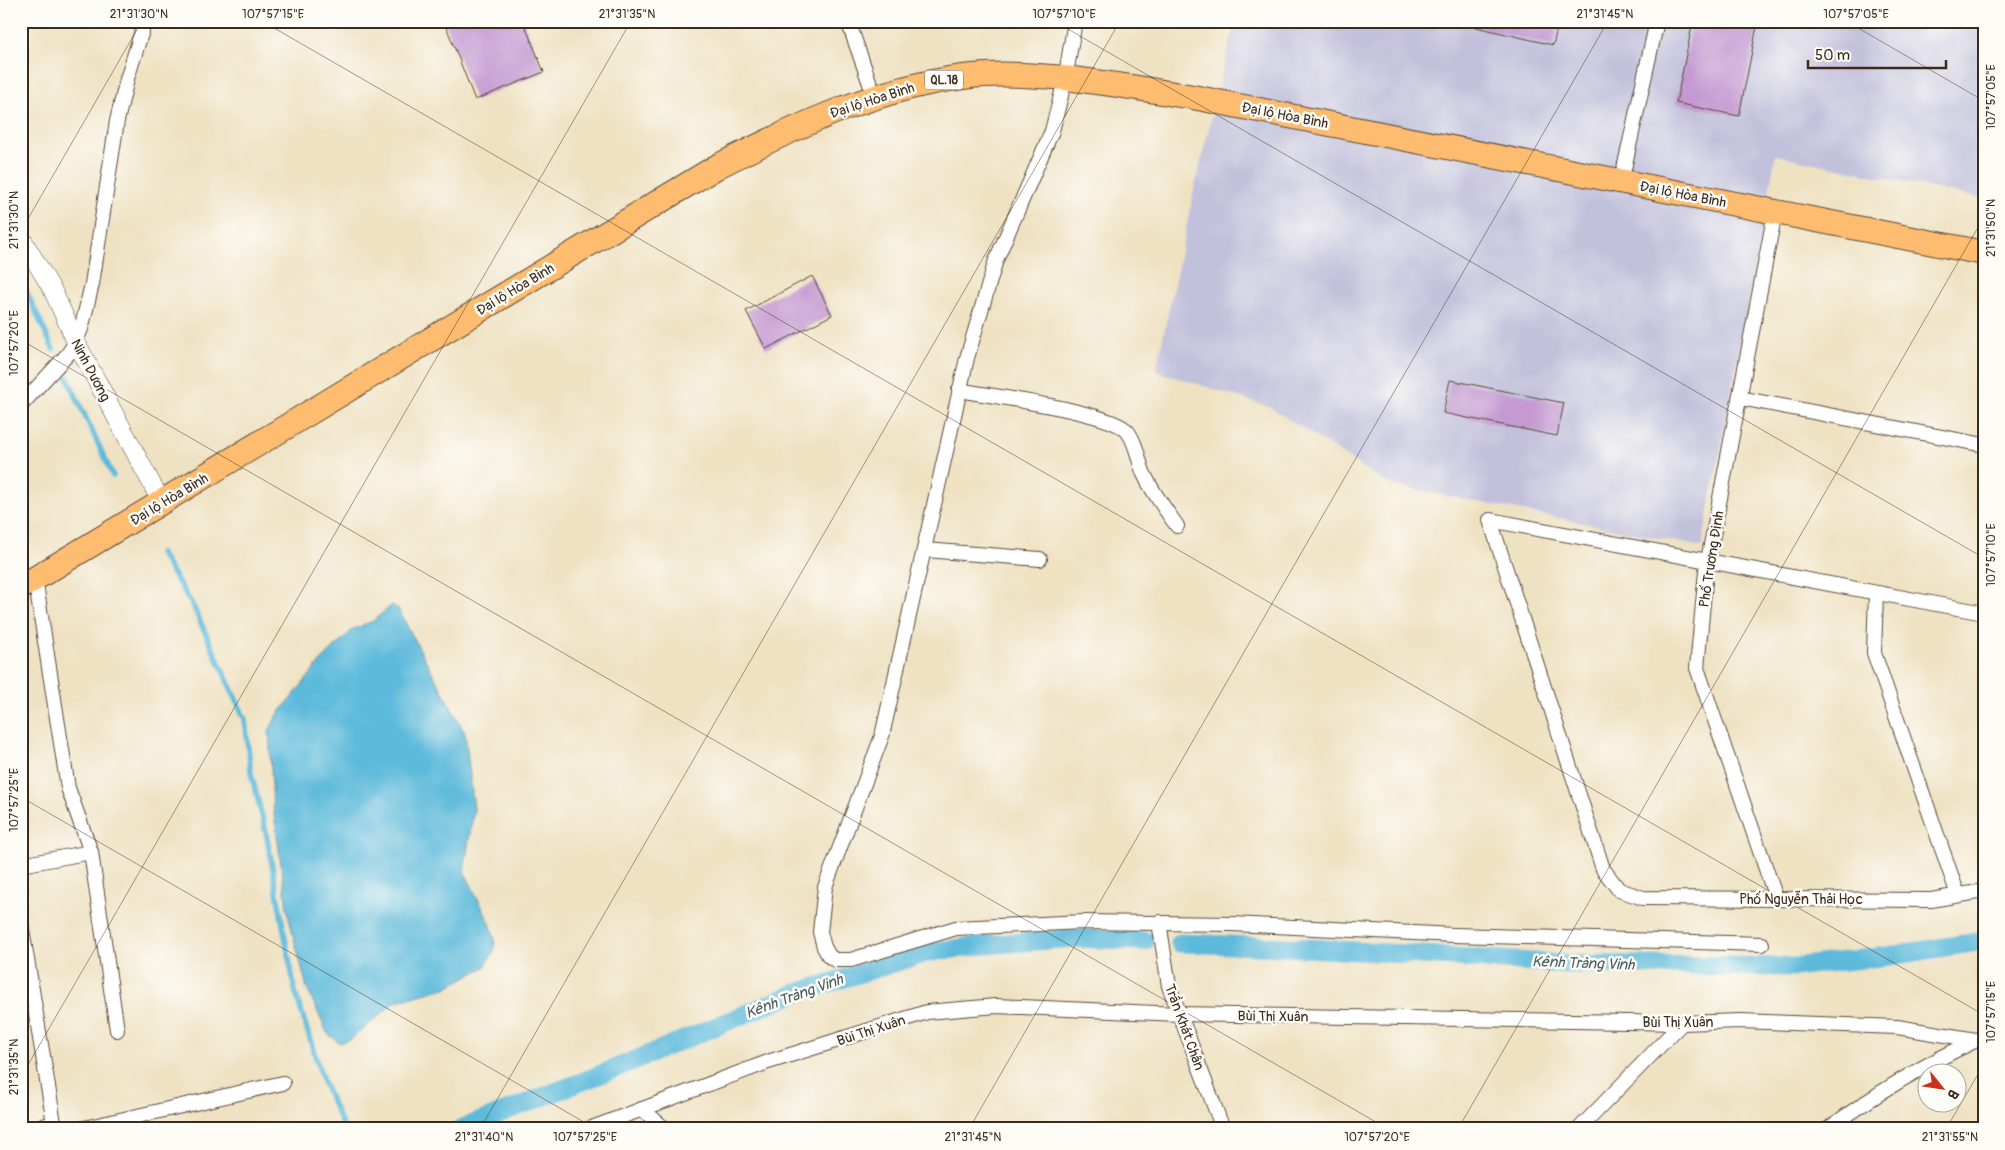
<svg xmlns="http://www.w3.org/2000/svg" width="2005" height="1150" viewBox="0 0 2005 1150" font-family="Pangolin,sans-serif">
<rect width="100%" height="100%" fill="#fdfcf7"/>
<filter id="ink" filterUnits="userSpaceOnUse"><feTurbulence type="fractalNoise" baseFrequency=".02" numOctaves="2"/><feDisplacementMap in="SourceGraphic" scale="10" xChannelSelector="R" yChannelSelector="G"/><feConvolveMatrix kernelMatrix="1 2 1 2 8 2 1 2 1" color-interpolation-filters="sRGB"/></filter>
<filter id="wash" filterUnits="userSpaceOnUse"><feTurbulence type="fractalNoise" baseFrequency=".0096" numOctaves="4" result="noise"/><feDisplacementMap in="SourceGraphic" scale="20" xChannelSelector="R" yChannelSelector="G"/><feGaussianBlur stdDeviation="1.12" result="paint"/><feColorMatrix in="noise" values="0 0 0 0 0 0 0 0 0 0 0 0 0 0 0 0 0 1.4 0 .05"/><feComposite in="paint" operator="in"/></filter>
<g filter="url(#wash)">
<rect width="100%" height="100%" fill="#efe2c3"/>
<path fill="#c2c1dc" d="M1235,21h749v178l-208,-44 -74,392 -314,-63 -118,-77 -114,-36 39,-186z"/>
<path fill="#5dbadb" stroke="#4c727c" d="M392,605l6,4 67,124 9,76 -10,62 26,52 5,16 -1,12 -9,16 -40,21 -50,14 -44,37 -12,4 -12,-10 -20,-45 -19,-73 -15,-108 -4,-76 7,-14 45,-56 32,-32 20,-8z"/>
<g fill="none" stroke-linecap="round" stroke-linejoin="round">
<g stroke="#5dbadb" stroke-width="5.5">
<path d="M21,280l32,69"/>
<path d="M67,377l46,99"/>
<path d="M160,553l33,53 52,113 6,54 15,59 29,159 29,93 20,45"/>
</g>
<g stroke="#5dbadb" stroke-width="19">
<path d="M1180,943l126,5 261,16 227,3 94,-11 96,-15"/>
<path d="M460,1129l139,-54 197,-82 134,-41 55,-7 90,-7 70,3"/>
</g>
</g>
<g id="blocks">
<g fill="#c59ad2">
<path d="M444,21h79l21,51 -69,28z"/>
<path d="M1477,21h82l-6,24 -77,-18z"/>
<path d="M1693,21h65l-19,95 -63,-13z"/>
<path d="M812,276l20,39 -66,34 -20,-38z"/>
<path d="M1450,380l114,23 -7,33 -114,-23z"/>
</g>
</g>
</g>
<g filter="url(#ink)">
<use href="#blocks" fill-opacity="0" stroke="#564637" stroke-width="1"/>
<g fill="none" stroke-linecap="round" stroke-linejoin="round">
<defs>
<g id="minor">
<path d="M848,21l27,77"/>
<path d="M1075,21l-10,59 -13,51 -56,129 -29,98 -85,378 -57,151 -5,45 4,15 5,9 6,4h16l105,-32 127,-6 149,2 222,11 308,9"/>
<path d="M1621,182l36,-161"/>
<path d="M1775,212l-69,359 -9,97 79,230"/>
<path d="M959,390c30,6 154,22 169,42 9,12 10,28 16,42 9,19 21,35 33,52"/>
<path d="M1740,398l244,47"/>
<path d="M21,405l47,-51 8,-12 6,-16 10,-42 25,-163 10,-42 18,-58"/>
<path d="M925,550l115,9"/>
<path d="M35,578l33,210 23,64 26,178"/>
<path d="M1876,593l-2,60 84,242"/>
<path d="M1984,613l-494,-93 113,349 16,21 24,8 288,2 53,-9"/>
<path d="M21,865l70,-13"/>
<path d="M1159,922l10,64 54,143"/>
<path d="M21,923l34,206"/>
<path d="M642,1109l23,20"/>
<path d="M32,1129l22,-6"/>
<path d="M80,1129l203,-46"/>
<path d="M589,1129l179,-67 159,-50 69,-6 183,8 503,9 58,-2 157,6 79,13"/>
<path d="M1579,1129l103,-106"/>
<path d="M1828,1129c47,-35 97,-65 151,-90"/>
</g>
<path id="tertiary" d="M21,237l32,54 23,51 86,161"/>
<path id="trunk" d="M21,587l697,-421c77,-39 158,-78 245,-89 69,-9 160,9 230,20l791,156"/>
</defs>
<use href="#minor" stroke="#564637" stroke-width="16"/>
<use href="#tertiary" stroke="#564637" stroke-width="19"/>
<use href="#trunk" stroke="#564637" stroke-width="26"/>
<use href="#minor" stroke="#fff" stroke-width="14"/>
<use href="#tertiary" stroke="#fff" stroke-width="18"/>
<use href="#trunk" stroke="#febc70" stroke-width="24"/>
</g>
</g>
<path fill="none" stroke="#3b2a1e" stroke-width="1" stroke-opacity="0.45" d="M262,21l1722,994M1054,21l930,537M1846,21l138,80M21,231l121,-210M21,340l1367,789M21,797l575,332M21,1077l610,-1056M480,1129l640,-1108M969,1129l639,-1108M1458,1129l526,-912M1946,1129l38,-65"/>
<g text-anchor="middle" stroke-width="5" stroke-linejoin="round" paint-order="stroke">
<rect fill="#fdfcf7" stroke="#75695f" stroke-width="1" x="925" y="70.5" width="38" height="19" rx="4"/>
<g font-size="12" font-weight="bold" fill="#3b2a1e">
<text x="944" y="84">QL.18</text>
</g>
<g font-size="14" fill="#3b2a1e" stroke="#fdfcf7">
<text transform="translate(872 100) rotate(-18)" y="5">Đại lộ Hòa Bình</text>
<text transform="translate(1285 115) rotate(11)" y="5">Đại lộ Hòa Bình</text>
<text transform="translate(1683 194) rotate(11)" y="5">Đại lộ Hòa Bình</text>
<text transform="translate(515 289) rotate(-31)" y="5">Đại lộ Hòa Bình</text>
<text transform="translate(91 370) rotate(62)" y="5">Ninh Dương</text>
<text transform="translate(169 499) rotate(-31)" y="5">Đại lộ Hòa Bình</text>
<text transform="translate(1711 559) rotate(-81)" y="5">Phố Trương Định</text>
<text x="1801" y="904">Phố Nguyễn Thái Học</text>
<text transform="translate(1273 1016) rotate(1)" y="5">Bùi Thị Xuân</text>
<text x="1678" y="1027">Bùi Thị Xuân</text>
<text transform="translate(1185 1027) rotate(70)" y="5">Trần Khát Chân</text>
<text transform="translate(871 1030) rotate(-18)" y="5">Bùi Thị Xuân</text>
</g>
<g font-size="15" font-style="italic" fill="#475c60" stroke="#fdfcf7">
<text transform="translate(1583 963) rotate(2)" y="5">Kênh Tràng Vinh</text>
<text transform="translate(794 996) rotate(-20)" y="5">Kênh Tràng Vinh</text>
</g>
</g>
<rect width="2005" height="1150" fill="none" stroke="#fdfcf7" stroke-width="55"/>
<g transform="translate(1942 1088) rotate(120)"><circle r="24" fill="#fdfcf7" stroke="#afa8a0"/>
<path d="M0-4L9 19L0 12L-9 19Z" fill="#c8321e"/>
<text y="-8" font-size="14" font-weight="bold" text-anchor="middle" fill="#3b2a1e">B</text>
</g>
<path d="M1808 60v8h138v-8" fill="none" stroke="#3b2a1e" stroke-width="2.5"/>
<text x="1815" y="60" font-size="15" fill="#3b2a1e" stroke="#fdfcf7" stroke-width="4" paint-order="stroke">50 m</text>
<rect x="28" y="28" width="1950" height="1094" fill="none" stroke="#3b2a1e" stroke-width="2"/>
<g font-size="12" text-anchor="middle" fill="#3b2a1e">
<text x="139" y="18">21°31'30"N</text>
<text x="273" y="18">107°57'15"E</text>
<text x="627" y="18">21°31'35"N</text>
<text x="1064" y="18">107°57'10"E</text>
<text x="1605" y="18">21°31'45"N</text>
<text x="1856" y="18">107°57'05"E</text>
<text transform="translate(1991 97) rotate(-90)" y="4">107°57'05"E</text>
<text transform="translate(14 220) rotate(-90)" y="4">21°31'30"N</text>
<text transform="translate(1991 228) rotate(-90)" y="4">21°31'50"N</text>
<text transform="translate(14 343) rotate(-90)" y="4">107°57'20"E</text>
<text transform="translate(1991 555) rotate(-90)" y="4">107°57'10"E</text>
<text transform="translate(14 800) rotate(-90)" y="4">107°57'25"E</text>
<text transform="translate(1991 1012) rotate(-90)" y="4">107°57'15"E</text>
<text transform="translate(14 1067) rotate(-90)" y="4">21°31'35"N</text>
<text x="484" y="1141">21°31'40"N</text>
<text x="585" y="1141">107°57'25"E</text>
<text x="973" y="1141">21°31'45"N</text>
<text x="1377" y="1141">107°57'20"E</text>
<text x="1950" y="1141">21°31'55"N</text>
</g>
</svg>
